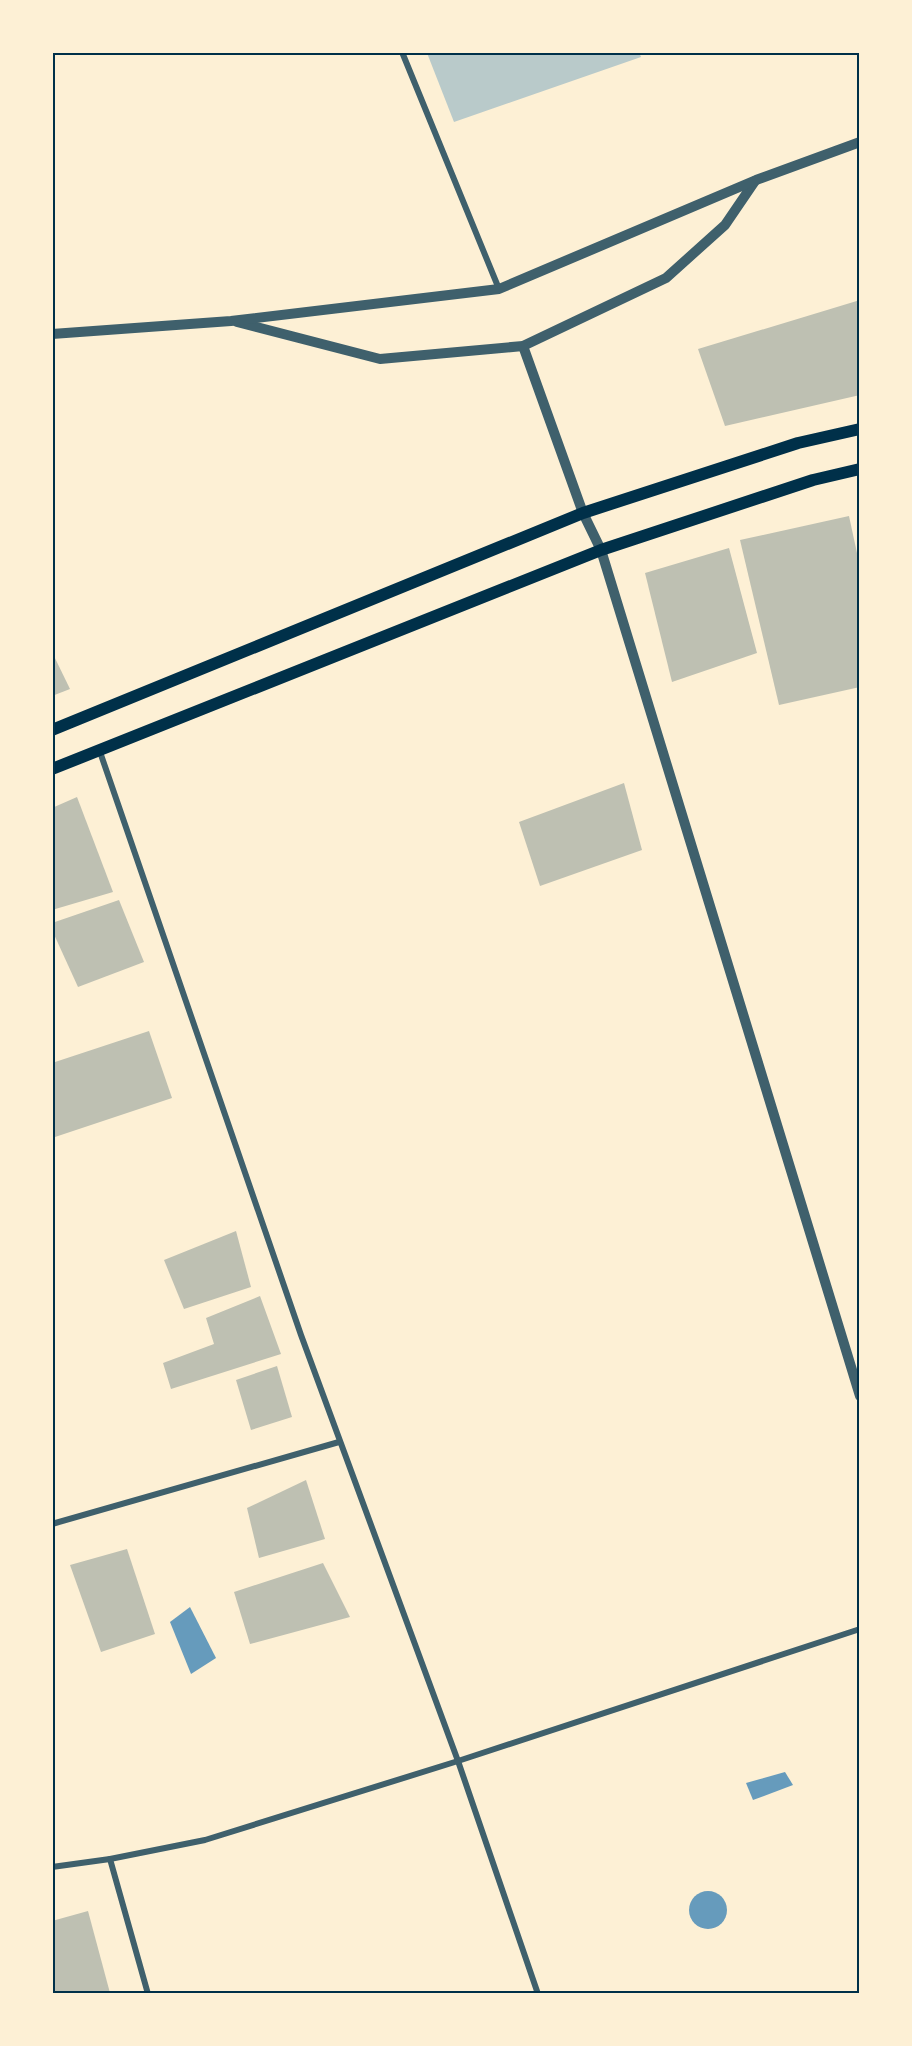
<svg xmlns="http://www.w3.org/2000/svg" width="912" height="2046" viewBox="0 0 912 2046" font-family="Barlow,sans-serif">
<rect width="100%" height="100%" fill="#fdf0d5"/>
<path fill="#b9caca" d="M639,52l2,5 -187,65 -27,-69z"/>
<g fill="#669bbc">
<path d="M190,1607l26,51 -25,16 -21,-52z"/>
<path d="M785,1772l8,13 -40,15 -7,-17z"/>
<circle cx="708" cy="1910" r="19"/>
</g>
<g fill="#bec0b2">
<path d="M860,300v95l-135,31 -27,-77z"/>
<path d="M849,516l11,51v120l-81,18 -39,-165z"/>
<path d="M729,548l28,105 -85,29 -27,-109z"/>
<path d="M52,652l18,37 -18,7z"/>
<path d="M624,783l18,67 -102,36 -21,-64z"/>
<path d="M77,797l36,95 -61,18v-102z"/>
<path d="M119,900l25,62 -66,25 -26,-57v-7z"/>
<path d="M149,1031l23,67 -120,40v-75z"/>
<path d="M236,1231l15,56 -67,22 -20,-49z"/>
<path d="M260,1296l21,58 -110,35 -8,-26 51,-19 -8,-26z"/>
<path d="M277,1366l15,51 -41,13 -15,-50z"/>
<path d="M306,1480l19,59 -66,19 -12,-50z"/>
<path d="M127,1549l28,85 -54,18 -31,-87z"/>
<path d="M323,1563l27,54 -100,27 -16,-52z"/>
<path d="M88,1911l22,82 -58,1v-73z"/>
</g>
<g fill="none" stroke-linecap="round" stroke-linejoin="round">
<g stroke="#3f606c" stroke-width="6">
<path d="M402,52l97,237"/>
<path d="M99,749l202,586 157,426 80,233"/>
<path d="M52,1524l287,-82"/>
<path d="M110,1859l38,135"/>
<path d="M52,1867l58,-8 95,-19 253,-79 402,-132"/>
</g>
<g stroke="#3f606c" stroke-width="10">
<path d="M237,322l143,37 143,-13 143,-68 59,-53 30,-44"/>
<path d="M52,334l179,-13 268,-32 257,-109 104,-38"/>
<path d="M523,346l60,167 18,37 259,846"/>
</g>
<g stroke="#003049" stroke-width="12">
<path d="M52,730l531,-217 215,-70 62,-14"/>
<path d="M52,769l549,-219 212,-70 47,-11"/>
</g>
</g>
<rect width="912" height="2046" fill="none" stroke="#fdf0d5" stroke-width="108"/>
<rect x="54" y="54" width="804" height="1938" fill="none" stroke="#003049" stroke-width="2"/>
</svg>
